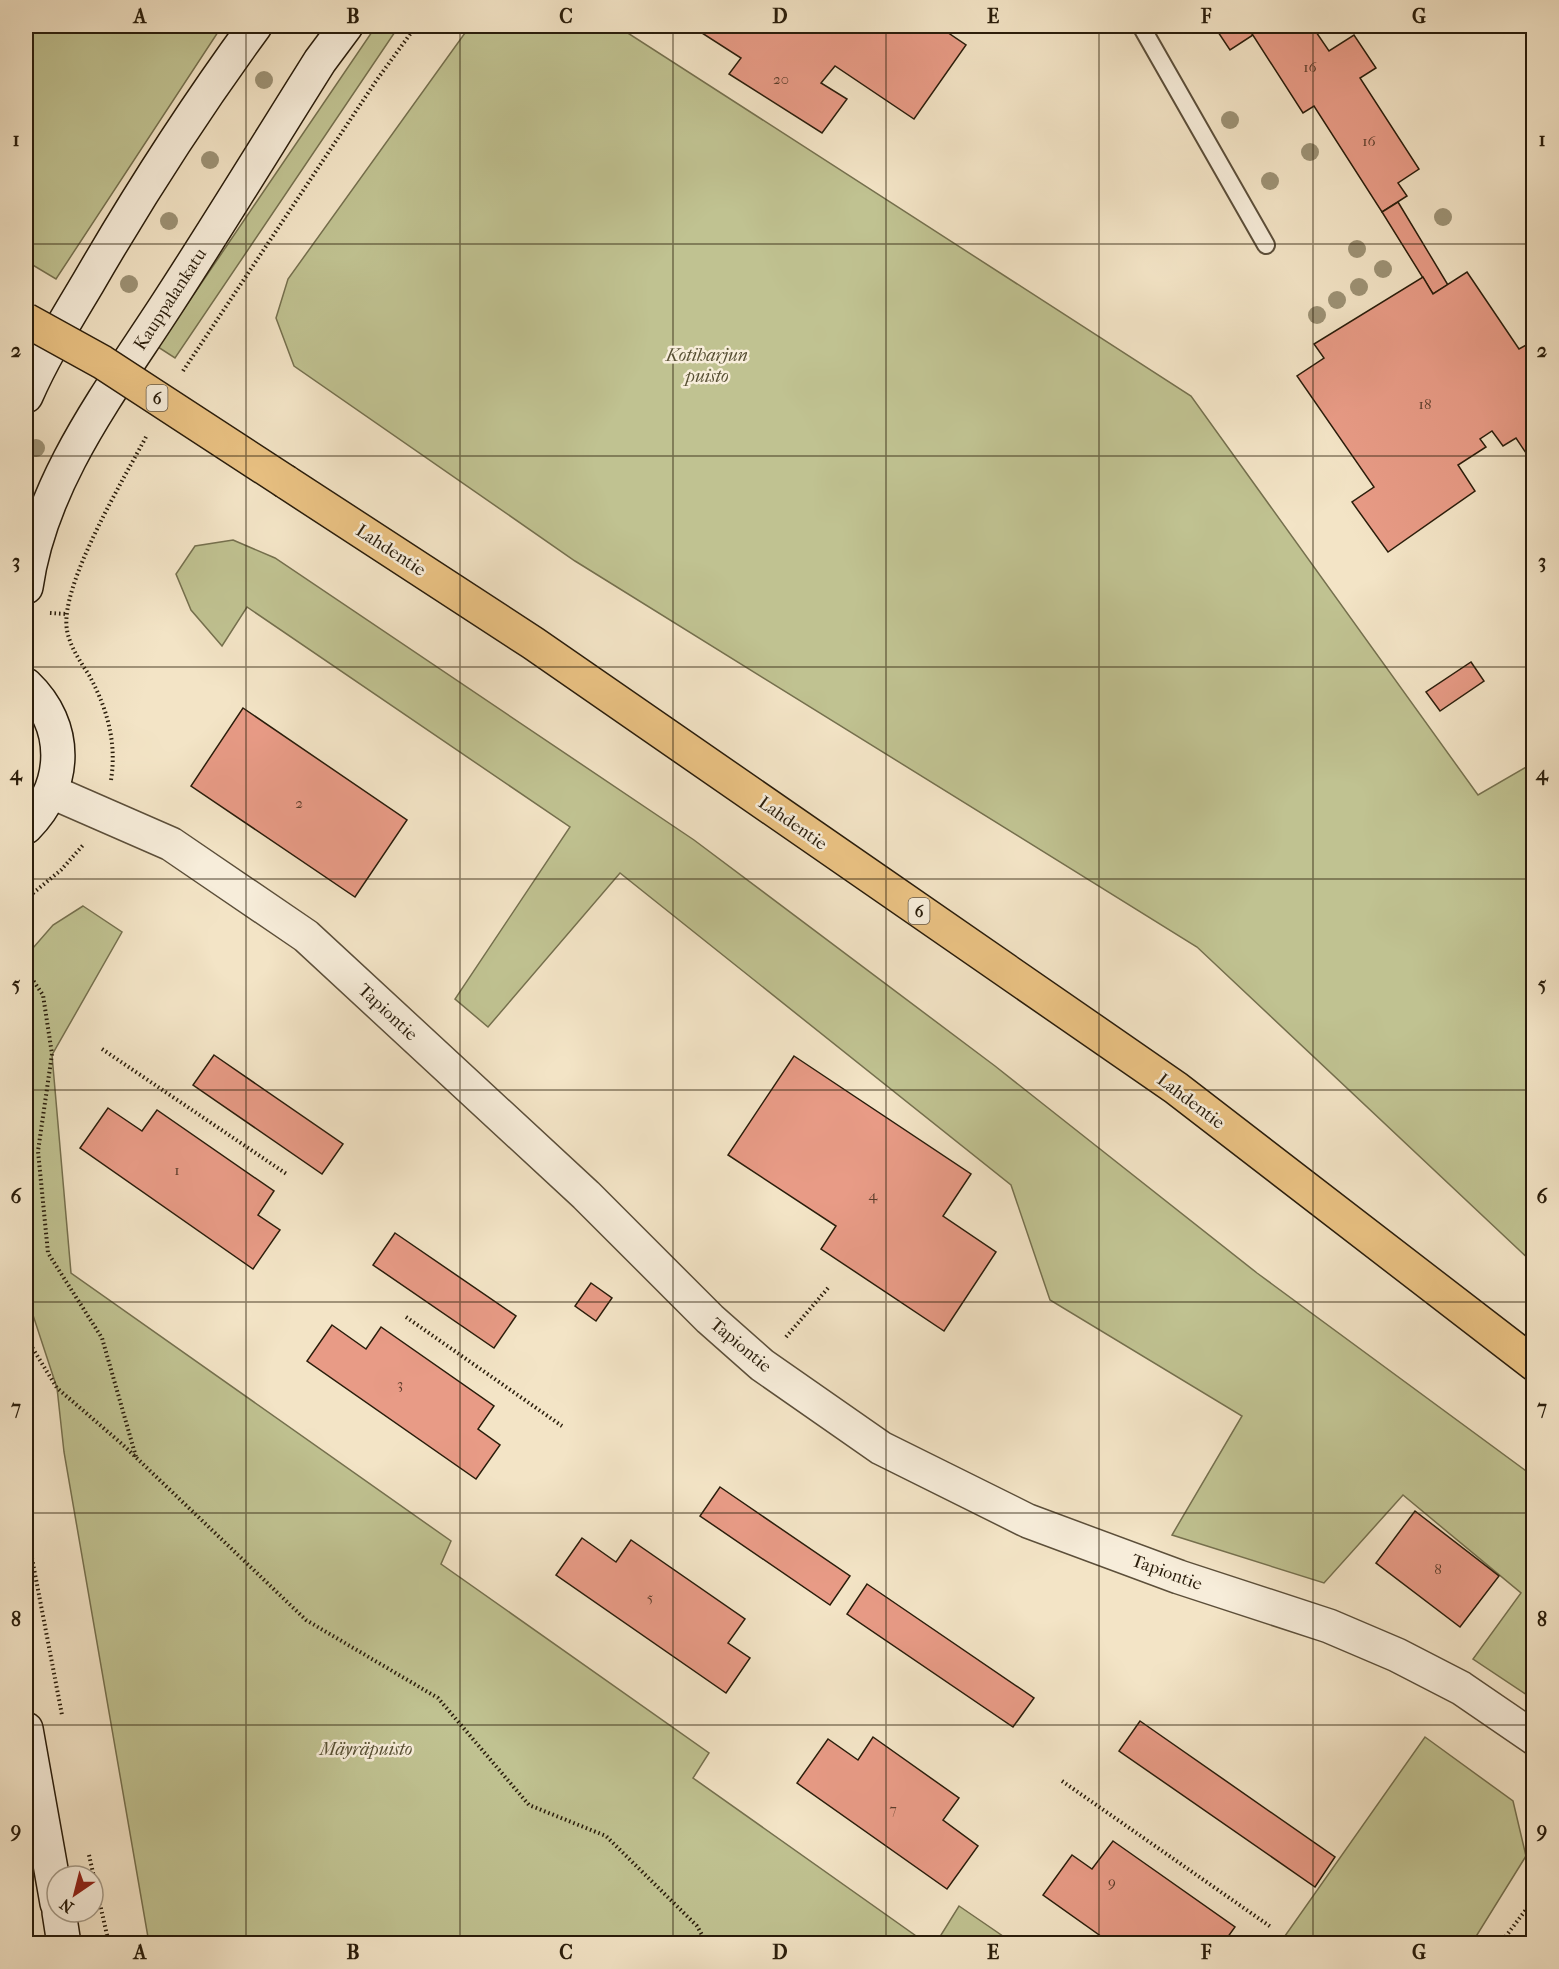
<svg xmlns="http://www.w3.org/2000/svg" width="1559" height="1969" viewBox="0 0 1559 1969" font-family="'IM FELL French Canon',serif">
<rect width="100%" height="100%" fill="#f3e4c6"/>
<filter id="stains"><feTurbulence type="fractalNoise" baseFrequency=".00333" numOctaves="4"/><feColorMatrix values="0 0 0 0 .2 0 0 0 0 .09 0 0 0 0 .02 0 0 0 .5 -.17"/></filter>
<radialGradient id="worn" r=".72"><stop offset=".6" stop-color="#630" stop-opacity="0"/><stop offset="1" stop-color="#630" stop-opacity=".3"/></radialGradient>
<g fill="#c0c291" stroke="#75704e" stroke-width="1.5">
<path d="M26,26h196l-166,253 -30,-18z"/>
<path d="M376,26h23l-224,332 -17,-11z"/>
<path d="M470,26h147l574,370 287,399 55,-32v500l-336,-316 -622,-386 -281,-195 -18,-48 12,-39z"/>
<path d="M233,540l42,18 419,282 301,226 262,207 276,203v223l-60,-40 48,-66 -118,-98 -79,88 -152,-48 70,-119 -192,-116 -39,-115 -391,-312 -132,154 -33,-28 115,-172 -323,-220 -25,39 -31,-36 -15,-36 19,-28z"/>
<path d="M83,906l39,26 -70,123 19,218 380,268 -10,23 268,189 -16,25 233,165h-777l-85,-491 -7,-64 -31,-94v-338l27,-31z"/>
<path d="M1425,1737l88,64 13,55 -54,87h-192z"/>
<path d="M959,1906l54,37h-77z"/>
</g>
<g fill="#e89b86" stroke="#2a1d0b" stroke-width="1.5">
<path d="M691,26h247l28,19 -52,74 -79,-53 -14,17 26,16 -25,34 -93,-59 12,-16z"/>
<path d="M1214,26h33l6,9 -23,15z"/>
<path d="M1247,26h65l17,25 25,-16 22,33 -16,10 59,91 -21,14 9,13 -25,16 -68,-106 -11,7z"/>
<path d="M1398,202l50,83 -15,9 -51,-82z"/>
<path d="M1467,272l52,77 9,-5 6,9v112l-18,-27 -13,8 -11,-15 -12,8 6,8 -28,18 17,26 -87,61 -36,-50 22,-15 -77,-111 27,-18 -10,-14 109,-67 10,17z"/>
<path d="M1471,662l13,19 -44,30 -14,-19z"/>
<path d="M243,708l164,112 -52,77 -164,-111z"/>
<path d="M214,1055l129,89 -21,30 -129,-89z"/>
<path d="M794,1056l177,118 -28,42 53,36 -52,79 -123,-82 15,-23 -108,-71z"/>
<path d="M108,1108l34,23 15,-21 117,81 -16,24 22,15 -27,39 -173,-121z"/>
<path d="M395,1233l121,83 -22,32 -121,-83z"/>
<path d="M591,1283l21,15 -16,23 -21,-15z"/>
<path d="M332,1325l34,24 15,-22 113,79 -16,23 22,16 -24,34 -169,-118z"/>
<path d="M720,1487l130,89 -20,29 -130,-89z"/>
<path d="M1415,1511l84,65 -39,51 -84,-64z"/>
<path d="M582,1538l34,24 15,-22 114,79 -17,24 22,15 -24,35 -170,-118z"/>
<path d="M867,1584l167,114 -21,29 -166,-113z"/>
<path d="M1140,1721l195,136 -20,30 -196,-136z"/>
<path d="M873,1737l86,61 -16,22 35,26 -31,43 -150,-106 31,-44 30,21z"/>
<path d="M1113,1841l122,86 -8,11 9,6h-124l-69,-49 29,-40 20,14z"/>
</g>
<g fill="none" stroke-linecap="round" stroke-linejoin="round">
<defs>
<path id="service" d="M1141,26l125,219"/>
<path id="minor" d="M52,792l119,52 135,92 280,259 124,124 52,46 119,83 147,73 151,56 150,49 68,29 64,33 73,50"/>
<g id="secondary">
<path d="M26,396c17,-39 40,-76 62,-113 51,-88 107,-175 167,-257"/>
<path d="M26,587c15,-106 84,-195 141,-283 52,-80 102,-162 153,-243l26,-35"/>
<path d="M26,685c43,41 42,100 0,142"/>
<path d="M26,1729l31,174"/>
<path d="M59,1912l5,32"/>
</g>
<path id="trunk" d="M286,482l247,161 643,445 358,276"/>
</defs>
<use href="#service" stroke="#5c4f3a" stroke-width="20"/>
<use href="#minor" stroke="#5c4f3a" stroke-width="36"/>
<use href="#secondary" stroke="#2a1d0b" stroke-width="36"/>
<use href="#trunk" stroke="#2a1d0b" stroke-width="36"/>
<g stroke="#2a1d0b" stroke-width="4" stroke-dasharray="1.5 3" stroke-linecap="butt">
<path d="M183,371l193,-290 40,-55"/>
<path d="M50,613l16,1"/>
<path d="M111,780c6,-38 -4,-72 -22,-105 -9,-14 -19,-28 -22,-45 -8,-44 58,-153 80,-195"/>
<path d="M26,899l35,-29 23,-26"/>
<path d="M26,970l17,25 9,59 -14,97 10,102 54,85 34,119"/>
<path d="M102,1049l186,126"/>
<path d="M406,1317l156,109"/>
<path d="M786,1337l42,-49"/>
<path d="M26,1342l4,2 27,44 65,56 184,176 132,78 91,107 77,31 91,90 10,18"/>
<path d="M26,1527l36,188"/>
<path d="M1062,1781l209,146"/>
<path d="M89,1855l20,89"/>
<path d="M1500,1944l34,-45"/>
</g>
<use href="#service" stroke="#f7edda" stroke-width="16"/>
<use href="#minor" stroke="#f7edda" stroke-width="33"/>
<use href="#secondary" stroke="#f7edda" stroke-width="33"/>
<use href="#trunk" stroke="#eac283" stroke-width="33"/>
<defs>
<path id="trunk-bridge" d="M26,320l76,42 184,120"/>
</defs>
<use href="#trunk-bridge" stroke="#2a1d0b" stroke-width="36" stroke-linecap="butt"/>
<use href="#trunk-bridge" stroke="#eac283" stroke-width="33"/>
</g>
<g fill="#9d9275">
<circle cx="264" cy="80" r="9"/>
<circle cx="1230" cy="120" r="9"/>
<circle cx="1310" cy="152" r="9"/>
<circle cx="210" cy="160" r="9"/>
<circle cx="1270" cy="181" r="9"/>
<circle cx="1443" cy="217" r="9"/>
<circle cx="169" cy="221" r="9"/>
<circle cx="1357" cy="249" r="9"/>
<circle cx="1383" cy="269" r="9"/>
<circle cx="129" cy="284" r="9"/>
<circle cx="1359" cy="287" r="9"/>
<circle cx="1337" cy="300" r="9"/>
<circle cx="1317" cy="315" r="9"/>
<circle cx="36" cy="448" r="9"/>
</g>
<path fill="none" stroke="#2a1d0b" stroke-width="1.5" stroke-opacity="0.55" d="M246,26v1918M460,26v1918M673,26v1918M886,26v1918M1099,26v1918M1313,26v1918M26,244h1508M26,456h1508M26,667h1508M26,879h1508M26,1090h1508M26,1302h1508M26,1513h1508M26,1725h1508"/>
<g text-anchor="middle" stroke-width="5" stroke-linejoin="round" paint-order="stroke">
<g font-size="15" fill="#5a3c2a">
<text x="1310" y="72">16</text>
<text x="781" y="84">20</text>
<text x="1369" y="146">16</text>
<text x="1425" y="409">18</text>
<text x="299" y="808">2</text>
<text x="177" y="1175">1</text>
<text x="873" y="1200">4</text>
<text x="400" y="1389">3</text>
<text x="1438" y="1574">8</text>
<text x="650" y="1602">5</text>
<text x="893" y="1814">7</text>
<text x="1112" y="1887">9</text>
</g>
<g fill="#f7edda" stroke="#685b49" stroke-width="1.5">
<rect x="146.5" y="385" width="21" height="26" rx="4.5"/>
<rect x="908.5" y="898" width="21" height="26" rx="4.5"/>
</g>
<g font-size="16" font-weight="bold" fill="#2a1d0b">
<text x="157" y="404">6</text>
<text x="919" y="917">6</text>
</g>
<g font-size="18" fill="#2a1d0b" stroke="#f7edda">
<text transform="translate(170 299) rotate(-57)" y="6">Kauppalankatu</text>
<text transform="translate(391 550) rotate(33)" y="6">Lahdentie</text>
<text transform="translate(793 823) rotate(35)" y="6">Lahdentie</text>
<text transform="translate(388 1012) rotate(43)" y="6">Tapiontie</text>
<text transform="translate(1191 1101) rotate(37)" y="6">Lahdentie</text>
<text transform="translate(741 1345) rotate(40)" y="6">Tapiontie</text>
<text transform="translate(1167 1572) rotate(20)" y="6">Tapiontie</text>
</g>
<g font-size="18" font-style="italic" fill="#574f33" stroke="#f7edda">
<text x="707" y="361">Kotiharjun<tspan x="707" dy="21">puisto</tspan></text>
<text x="366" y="1755">Mäyräpuisto</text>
</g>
</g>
<rect width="1559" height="1969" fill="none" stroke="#f3e4c6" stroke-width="66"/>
<g transform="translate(75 1894) rotate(215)"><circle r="28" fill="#f7edda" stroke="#a59a87" stroke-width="1.5"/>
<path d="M0-4.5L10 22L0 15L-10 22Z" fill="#8f2418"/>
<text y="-9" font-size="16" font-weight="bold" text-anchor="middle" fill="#2a1d0b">N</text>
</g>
<rect x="33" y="33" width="1493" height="1903" fill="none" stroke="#2a1d0b" stroke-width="2"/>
<g font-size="20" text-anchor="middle" font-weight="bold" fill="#2a1d0b">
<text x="140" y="23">A</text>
<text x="353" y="23">B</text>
<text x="566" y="23">C</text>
<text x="780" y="23">D</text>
<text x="993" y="23">E</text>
<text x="1206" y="23">F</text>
<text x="1419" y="23">G</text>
<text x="16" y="146">1</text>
<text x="1542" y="146">1</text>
<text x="16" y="357">2</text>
<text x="1542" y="357">2</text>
<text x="16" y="568">3</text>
<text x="1542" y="568">3</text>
<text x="16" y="780">4</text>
<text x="1542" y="780">4</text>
<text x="16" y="991">5</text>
<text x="1542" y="991">5</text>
<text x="16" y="1203">6</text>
<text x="1542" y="1203">6</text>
<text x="16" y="1414">7</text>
<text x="1542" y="1414">7</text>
<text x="16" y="1626">8</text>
<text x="1542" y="1626">8</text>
<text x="16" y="1837">9</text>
<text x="1542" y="1837">9</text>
<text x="140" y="1959">A</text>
<text x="353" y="1959">B</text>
<text x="566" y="1959">C</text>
<text x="780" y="1959">D</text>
<text x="993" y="1959">E</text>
<text x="1206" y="1959">F</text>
<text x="1419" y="1959">G</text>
</g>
<rect width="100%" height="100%" filter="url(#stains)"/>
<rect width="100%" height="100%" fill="url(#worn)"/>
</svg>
